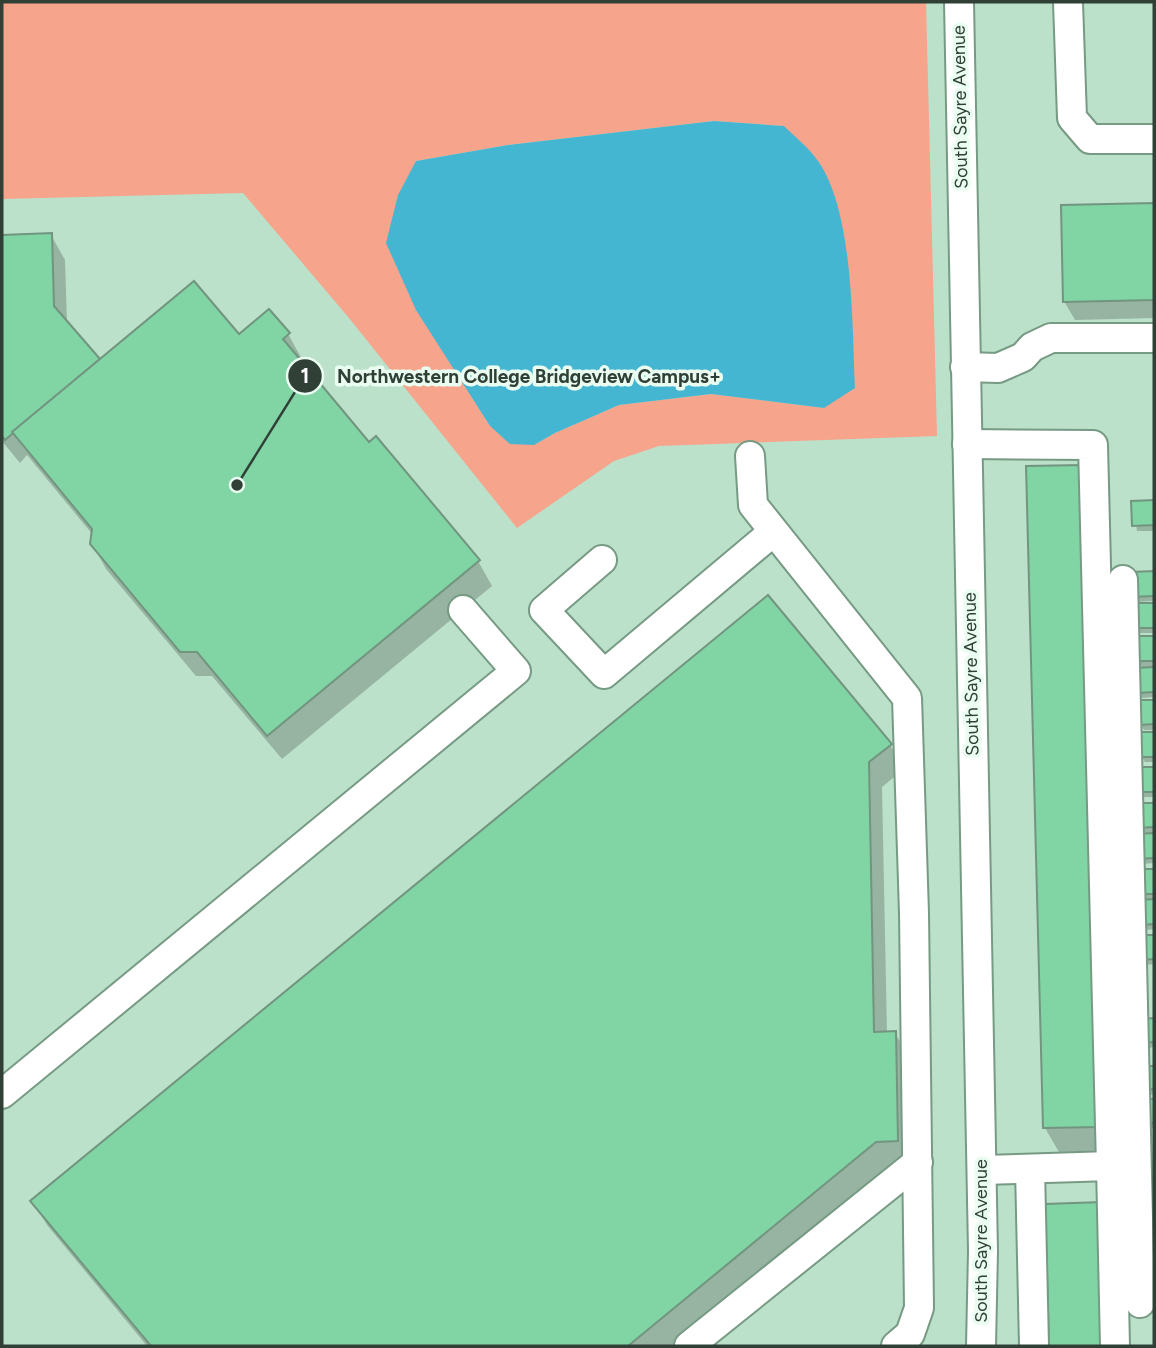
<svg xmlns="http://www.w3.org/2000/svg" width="1156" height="1348" viewBox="0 0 1156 1348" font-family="Figtree,sans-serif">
<rect width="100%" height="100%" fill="#bce1ca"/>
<path fill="#f6a48b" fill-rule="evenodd" d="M2,2h924l11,434 -278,10 -45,15 -97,67 -168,-210 -106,-125 -241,6zM714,121l70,5 40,282 -113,-14 -92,11 -64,28 -21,12 -44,-19 -32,-51 -42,-214 92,-16z"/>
<path fill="#45b6d2" d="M714,121l70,5c11,11 25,22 34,35 36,51 34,165 37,227l-31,20 -113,-14 -92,11 -64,28 -21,12 -24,-1 -20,-18 -74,-116 -30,-67 12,-48 18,-34 92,-16z"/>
<g fill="#0003">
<path d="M1154,205v113l-79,2 -11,-19 -1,-94z"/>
<path d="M51,235l14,25 2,63 33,39 138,-25 50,-3 14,25 -3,3 69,82 110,117 14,25 -210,173 -70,-83h-16l-90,-107 -14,-26 1,-8 -66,-80 -7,8 -18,-22v-205z"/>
<path d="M1095,491l17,660 -53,1 -14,-24z"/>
<path d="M1154,502v29h-17l-4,-28z"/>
<path d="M1132,573h22v28l-18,1z"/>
<path d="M1135,605h19v28h-16z"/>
<path d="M1137,638h17v59l-12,1 -3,-6 4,-23 -5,-8z"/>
<path d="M1140,702h14v28h-10l-4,-6z"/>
<path d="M1141,734h13v28h-9l-3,-5z"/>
<path d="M890,745l14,24 -22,18 5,246h8l14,24 2,108 -21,1 -219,180h-524l-100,-121 -14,-24z"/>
<path d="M1154,768v29h-14l-4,-28z"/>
<path d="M1154,804v59l-12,1 -4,-59z"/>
<path d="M1140,871h14v58l-8,1 -3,-6z"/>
<path d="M1154,936v28l-8,1 -4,-28z"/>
<path d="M1154,1020v27l-5,1 -4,-27z"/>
<path d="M1154,1067v27l-5,1 -4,-27z"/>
<path d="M1146,1101h8v27h-4z"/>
<path d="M1150,1205h4v29l-3,-5z"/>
</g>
<g fill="#81d5a5" stroke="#72957f" stroke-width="2">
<path d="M1154,203v97l-91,2 -2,-97z"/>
<path d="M52,233l2,73 46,53 -95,81 -3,-4v-201z"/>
<path d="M194,281l45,53 30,-25 21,24 -7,6 86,103 7,-6 104,124 -213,176 -70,-84h-17l-90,-108 2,-15 -80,-97z"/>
<path d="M1082,465l17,662 -56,1 -17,-662z"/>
<path d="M1154,500v25l-22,1 -1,-25z"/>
<path d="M1154,571v25l-23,1v-25z"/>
<path d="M768,595l124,149 -23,18 5,270 22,-1 2,110 -22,1 -248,204h-477l-121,-145z"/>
<path d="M1133,603h21v25h-20z"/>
<path d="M1135,636h19v25h-18z"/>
<path d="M1154,667v25l-17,1 -1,-25z"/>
<path d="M1138,700h16v24l-15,1z"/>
<path d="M1139,732h15v25h-14z"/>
<path d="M1134,767h20v25h-19z"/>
<path d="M1137,803h17v24l-17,1z"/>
<path d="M1154,833v25l-17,1v-25z"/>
<rect x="1139" y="869" width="15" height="25"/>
<path d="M1154,899v25l-13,1v-25z"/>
<path d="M1140,935h14v24l-13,1z"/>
<path d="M1154,1018v24l-10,1 -1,-24z"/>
<path d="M1143,1066h11v23l-10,1z"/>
<path d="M1144,1099h10v24h-9z"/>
<path d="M1102,1202l4,144h-57l-4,-142z"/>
</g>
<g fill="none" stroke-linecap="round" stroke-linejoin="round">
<defs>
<g id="minor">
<path d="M959,2l24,1249 -2,95"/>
<path d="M1068,2l4,116 18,21h64"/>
<path d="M965,367l33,1 25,-11 9,-10 19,-9h103"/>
<path d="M967,444l126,1 18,721 -129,4"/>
<path d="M750,456l3,49 154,193 7,215 5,395 -9,26 -14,12"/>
<path d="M602,560l-58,50 60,64 169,-142"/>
<path d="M1123,580l17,723"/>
<path d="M2,1094l514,-423 -53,-61"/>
<path d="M1111,1166l4,180"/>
<path d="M1030,1169l4,177"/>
<path d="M689,1346l229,-184"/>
</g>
</defs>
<use href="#minor" stroke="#779a84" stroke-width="32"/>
<use href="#minor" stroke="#fff" stroke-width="28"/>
</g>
<g text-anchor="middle" stroke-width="7" stroke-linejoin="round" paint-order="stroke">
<g font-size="18" fill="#314037" stroke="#eafdf1">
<text transform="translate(960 107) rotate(-91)" y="6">South Sayre Avenue</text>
<text transform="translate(971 674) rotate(-91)" y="6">South Sayre Avenue</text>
<text transform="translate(981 1241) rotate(-90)" y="6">South Sayre Avenue</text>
</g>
</g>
<path fill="none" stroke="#314037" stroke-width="2.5" d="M237 485L305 376"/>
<g fill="#314037" stroke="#eafdf1" stroke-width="2.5">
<circle cx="237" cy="485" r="7"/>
<circle cx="305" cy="376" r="18"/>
</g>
<g font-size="21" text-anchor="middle" font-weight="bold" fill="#fff">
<text x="305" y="383">1</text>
</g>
<g font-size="19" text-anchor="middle" font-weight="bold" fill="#314037" stroke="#eafdf1" stroke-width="7" stroke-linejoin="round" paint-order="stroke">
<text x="529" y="383">Northwestern College Bridgeview Campus+</text>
</g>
<rect width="1156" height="1348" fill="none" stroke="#314037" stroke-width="7"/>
</svg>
